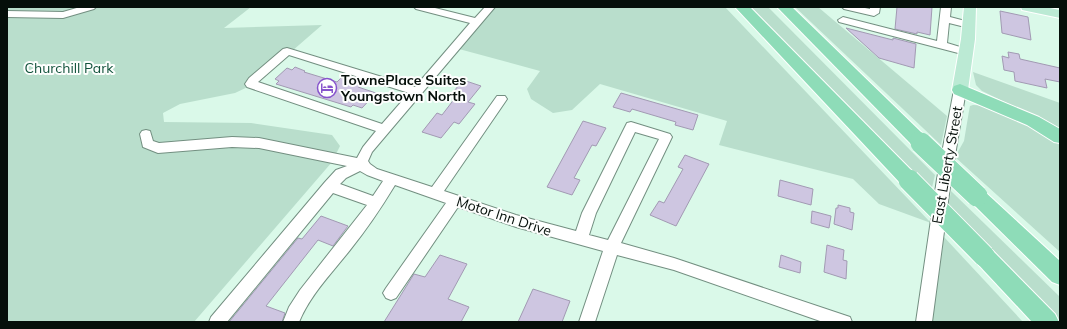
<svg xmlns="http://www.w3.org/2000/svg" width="1067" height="329" viewBox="0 0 1067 329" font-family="Mulish,sans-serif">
<rect width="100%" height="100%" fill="#daf9e9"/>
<g fill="#b9decc">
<path d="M7,7h244l-27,21 98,-3 -68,59 -19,9 -55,11 -17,9 1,9 87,1 81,12 8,11 -8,16 -138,160h-187z"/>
<path d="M495,7h230l206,216 -52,-19 -26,-25 -134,-34 8,-24 -127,-37 -28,26 -19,3 -22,-14 -4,-10 13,-18 -81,-22z"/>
<path d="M749,7h19l167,168 -4,17z"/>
<path d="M795,7h23l129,109 -6,29z"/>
<path d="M973,72l87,31v28l-18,-11 -60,-29 -6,-6z"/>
<path d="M973,105c27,0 65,25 87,40v107l-105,-95 9,-16 5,-30 1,-5z"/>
<path d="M951,191l109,106v25h-2l-110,-114z"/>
<path d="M944,237l79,85h-91z"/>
</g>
<g fill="#cec6e1" stroke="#a29ab3">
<path d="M897,7h35l-2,28 -13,-3v2l-22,-5z"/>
<path d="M1000,11l28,6 3,23 -29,-7z"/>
<path d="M846,28l47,12v-2l23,6 -2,24 -35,-10z"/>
<path d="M1008,52l11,2 1,5 40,9v14l-15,-3 2,9 -32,-7 -1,-9 -10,-2 -2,-14 7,2z"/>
<path d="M295,67l10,4 -1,1 33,10 4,-4 9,3 2,-3 11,4 -5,5 18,6 -14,15 -9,-3 -2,2 -75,-23 3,-3 -4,-2 12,-11 5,2z"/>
<path d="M463,80l18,6 -13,16 7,2 -16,20 -5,-2 -13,16 -19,-6 15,-19 5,2 13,-17 -5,-2z"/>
<path d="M621,93l77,22 -5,15 -18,-5 1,-3 -44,-13 -2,3 -17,-5z"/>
<path d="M583,121l23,7 -10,18 -4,-1 -18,33 6,2 -8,15 -25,-8z"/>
<path d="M685,155l24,9 -33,62 -26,-11 9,-14 5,2 19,-34 -5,-2z"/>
<path d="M780,180l33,9 -2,16 -33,-9z"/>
<path d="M838,205l12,3v4l4,1 -2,17 -18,-6 2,-16h2z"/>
<path d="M812,211l19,5 -2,12 -18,-5z"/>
<path d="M321,216l27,10 -15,20 -15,-6 -52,66 19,7 -3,9h-53l69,-84 4,1z"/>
<path d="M827,245l17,5 -1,10 4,1 -1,18 -22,-7z"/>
<path d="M440,255l27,9 -19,35 21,8 -8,15h-77l30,-48 11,3z"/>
<path d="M781,255l20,7 -1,11 -21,-6z"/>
<path d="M533,289l37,12 -8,21h-44z"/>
</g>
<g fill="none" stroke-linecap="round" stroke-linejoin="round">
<defs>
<g id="minor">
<path d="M80,7h16l-2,2 -31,9 -56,-1v-6l56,1z"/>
<path d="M414,7h17l44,11 10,-11h10l-123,145 -4,9 2,3 7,5 55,18 65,-91h8l2,3 -2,3 -61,89 72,24 60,16 6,-18 45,-90 4,-1 39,12 2,3 -51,106 53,15 170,57 6,2 2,5h-29l-149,-52 -57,-15 -22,67h-16l24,-71 -87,-24 -58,-20 -62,91 -5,2 -5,-2 -3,-5 3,-5 60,-85 -51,-18c-14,23 -28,44 -45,65 -18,23 -40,45 -51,72h-16l6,-15 11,-17 67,-85 -34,-12 -106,129h-18l2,-5 114,-135 11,-12 11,-4 -88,-18 -27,-1 -74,6 -15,-6 -3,-13 2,-3 4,-1 4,1 3,10 6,2 73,-6 27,1 98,20 6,-11 13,-16 -129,-44 -2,-3 4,-6 34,-29 4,-1 128,39 55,-64 -54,-14zM289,55l120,38 -27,31 -124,-42zM635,132l24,7 -51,101 -19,-5 7,-22zM360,171l7,4 16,6 -10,15 -33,-12 6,-6z"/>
<path d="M842,7h18l10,2v-2h10l-1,6 -5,3 -30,-7z"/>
<path d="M941,7h10l-1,10 23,6 1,2 -5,3 -20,-5 -2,20 23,7 1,2 -1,2h-8l-123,-32 -1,-2 5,-3 94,24z"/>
<path d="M960,86l4,1 2,3 -15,89 -19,143h-16l21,-143 17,-89 2,-3z"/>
</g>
<g id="major">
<path d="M964,7h12l-1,32 -7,51 -3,4 -5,1 -5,-1 -3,-4 9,-51z"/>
<path d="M1021,7h24l15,3v8l-38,-8z"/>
</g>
<g id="highway">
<path d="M735,7h15l166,168 3,5 -3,5 -7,2 -7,-2z"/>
<path d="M777,7h15l132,128 3,5 -3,5 -6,2 -6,-2z"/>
<path d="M960,84l79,33 21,12v14l-6,-1 -27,-17 -73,-31 -2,-4 2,-4z"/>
<path d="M977,188l7,3 76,70v24l-8,-3 -82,-81 -3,-5 3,-5z"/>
<path d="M984,247l8,3 63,64 4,8h-27l-56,-60 -3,-6 3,-6z"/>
</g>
</defs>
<use href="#minor" stroke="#738f81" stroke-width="2"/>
<use href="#major" stroke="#fff" stroke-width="2"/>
<use href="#highway" stroke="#fff" stroke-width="2"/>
<use href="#minor" fill="#fff" fill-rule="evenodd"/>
<use href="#major" fill="#bbead4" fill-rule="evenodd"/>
<use href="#highway" fill="#8edcb8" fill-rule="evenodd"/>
<defs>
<path id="highway-bridge-far1" d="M918,140l4,4"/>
<g id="highway-bridge">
<path d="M921,143l56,53"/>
<path d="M909,180l75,76"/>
</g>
</defs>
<use href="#highway-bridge-far1" stroke="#fff" stroke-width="18" stroke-linecap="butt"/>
<use href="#highway-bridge" stroke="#fff" stroke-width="23" stroke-linecap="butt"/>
<use href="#highway-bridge-far1" stroke="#8edcb8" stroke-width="16"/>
<use href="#highway-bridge" stroke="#8edcb8" stroke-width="21"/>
</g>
<defs>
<symbol id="hotel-ring" viewBox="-11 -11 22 22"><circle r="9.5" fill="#fdfefd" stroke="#8653cc" stroke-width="1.5"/><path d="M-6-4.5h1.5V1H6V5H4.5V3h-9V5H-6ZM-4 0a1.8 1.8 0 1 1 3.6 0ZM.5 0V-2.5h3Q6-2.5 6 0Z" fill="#8653cc"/></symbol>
</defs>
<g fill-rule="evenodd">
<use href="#hotel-ring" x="316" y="77" width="22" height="22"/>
</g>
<g text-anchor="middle" stroke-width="4" stroke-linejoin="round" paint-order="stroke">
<g font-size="14" fill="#12533c" stroke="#fdfefd">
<text x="69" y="73">Churchill Park</text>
</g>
<g font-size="14" font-weight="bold" fill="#050f0a" stroke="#fdfefd" text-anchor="start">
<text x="341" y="85">TownePlace Suites<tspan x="341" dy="16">Youngstown North</tspan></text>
</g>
<g font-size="14" fill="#050f0a" stroke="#fdfefd">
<text transform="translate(947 165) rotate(-80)" y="5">East Liberty Street</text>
<text transform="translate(504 216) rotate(18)" y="5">Motor Inn Drive</text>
</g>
</g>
<rect width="1067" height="329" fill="none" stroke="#050f0a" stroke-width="16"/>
</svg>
